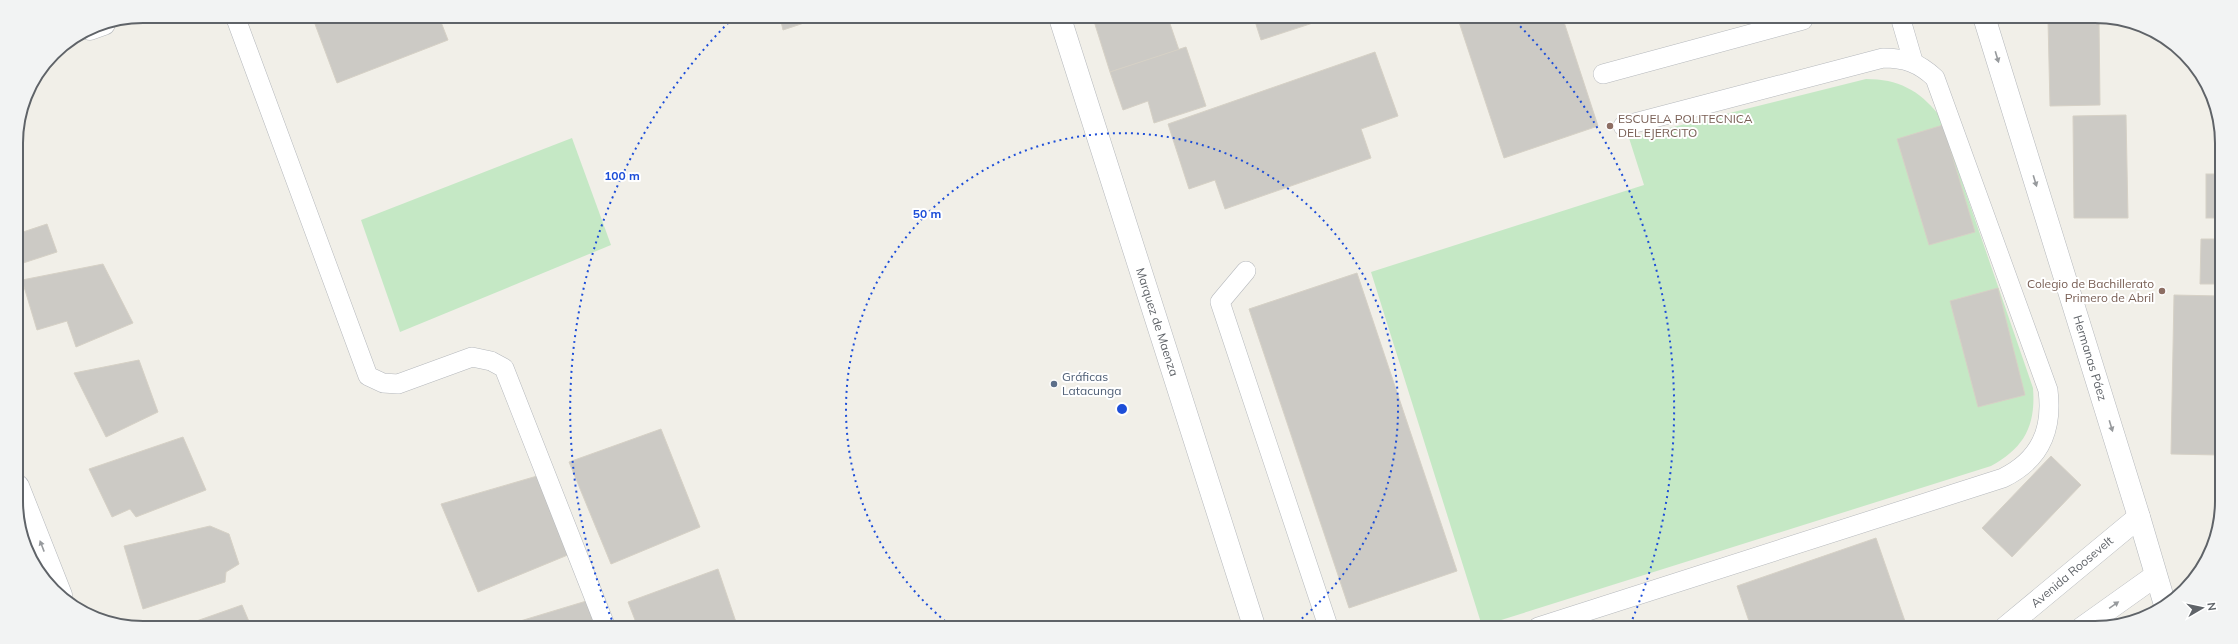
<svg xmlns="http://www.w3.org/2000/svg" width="2238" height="644" viewBox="0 0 2238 644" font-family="Mulish,sans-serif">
<rect width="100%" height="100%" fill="#f1efe8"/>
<g fill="#c5e8c5">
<path d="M1866,79c32,0 53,11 73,36l94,273c3,38 -9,60 -42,78l-509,160 -111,-354 273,-87 -15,-47z"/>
<path d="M572,138l39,107 -211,87 -39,-112z"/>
</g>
<g fill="#cccac5" stroke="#d6d1c6">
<path d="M312,16l127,1 9,23 -111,43z"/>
<path d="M780,17h42l-39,13z"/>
<path d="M1093,18h75l11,32 -69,22z"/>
<path d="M1254,18l71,1 -64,21z"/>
<path d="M1458,19h105l35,107 -94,32z"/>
<path d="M2048,20h51l1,85 -50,1z"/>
<path d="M1186,47l20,59 -52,17 -6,-22 -25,9 -13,-38z"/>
<path d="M1375,52l23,64 -37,13 10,29 -146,51 -10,-29 -26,9 -21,-65z"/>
<path d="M2126,115l2,103h-54l-1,-102z"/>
<path d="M1943,125l32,107 -46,13 -32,-106z"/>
<rect x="2206" y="174" width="13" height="44"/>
<path d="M47,224l10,28 -40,13v-31z"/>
<path d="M2201,239h18v45h-19z"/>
<path d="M103,264l30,59 -57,24 -9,-26 -30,9 -15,-50z"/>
<path d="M1357,273l100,298 -108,37 -100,-299z"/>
<path d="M1998,288l27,107 -47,12 -28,-106z"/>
<path d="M2174,295l45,1 -1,159 -47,-1z"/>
<path d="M139,360l19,52 -52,25 -32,-64z"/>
<path d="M661,429l39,98 -89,37 -42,-102z"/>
<path d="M183,437l23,53 -70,27 -6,-8 -18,8 -23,-48z"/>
<path d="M2051,456l30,29 -69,72 -30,-29z"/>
<path d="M544,474l31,78 -97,40 -37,-88z"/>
<path d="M210,526l19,8 10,30 -13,8 -1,10 -82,27 -19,-63z"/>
<path d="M1876,538l31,89h-156l-14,-41z"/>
<path d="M718,569l19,56h-100l-9,-23z"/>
<path d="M593,599l9,26h-95z"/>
<path d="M242,605l8,19h-62z"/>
</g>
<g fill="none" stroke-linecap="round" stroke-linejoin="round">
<defs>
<g id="service">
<path d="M235,16l133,360 15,7 15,1 74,-27 19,4 13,7 101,257"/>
<path d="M1901,20l12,41"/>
<path d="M1603,74l200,-54"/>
<path d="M1246,271l-26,31 108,324"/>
<path d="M1538,627l465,-149c37,-18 50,-48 45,-88l-113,-312c-16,-15 -30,-20 -52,-20l-260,68"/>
</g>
<g id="minor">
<path d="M1985,20l154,497 26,88"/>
<path d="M90,29l14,-5"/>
<path d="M2005,628l134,-111"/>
<path d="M2082,628l73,-52"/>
</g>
<g id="tertiary">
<path d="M1060,18l194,608"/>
<path d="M18,486l43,109"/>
</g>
</defs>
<use href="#service" stroke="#b5b8bc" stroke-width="20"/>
<use href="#minor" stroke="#b5b8bc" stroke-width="23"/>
<use href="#tertiary" stroke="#b5b8bc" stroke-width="23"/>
<use href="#service" stroke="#fff" stroke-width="19"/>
<use href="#minor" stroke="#fff" stroke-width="22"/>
<use href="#tertiary" stroke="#fff" stroke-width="22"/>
</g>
<defs><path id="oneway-solid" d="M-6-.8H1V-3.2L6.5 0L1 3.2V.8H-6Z"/></defs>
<g fill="#979a9d">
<use href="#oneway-solid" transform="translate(1997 57) rotate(73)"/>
<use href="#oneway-solid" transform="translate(2035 181) rotate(73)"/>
<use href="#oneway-solid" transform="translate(2111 426) rotate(73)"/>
<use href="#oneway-solid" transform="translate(42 546) rotate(-111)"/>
<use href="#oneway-solid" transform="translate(2114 605) rotate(-35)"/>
</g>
<g fill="none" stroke="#1d4ed8" stroke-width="2" stroke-dasharray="2 4">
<path d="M950 625A276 276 0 1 1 1294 625"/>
<path d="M614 625A552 552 0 0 1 732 19M1516 22A552 552 0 0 1 1630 625"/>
</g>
<g fill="#8d6e63" stroke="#fff" stroke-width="1.5">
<circle cx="1610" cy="126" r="4"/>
<circle cx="2162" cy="291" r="4"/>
</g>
<circle fill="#5c6f8a" stroke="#fff" stroke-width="1.5" cx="1054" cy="384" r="4"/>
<g text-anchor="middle" stroke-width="4" stroke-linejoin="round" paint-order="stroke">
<g font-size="12" fill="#785e54" stroke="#fff" text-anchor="start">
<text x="1618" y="123">ESCUELA POLITECNICA<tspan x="1618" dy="14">DEL EJERCITO</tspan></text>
<text x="2154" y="288" text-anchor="end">Colegio de Bachillerato<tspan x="2154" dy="14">Primero de Abril</tspan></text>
</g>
<g font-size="12" fill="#5f6368" stroke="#fff">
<text transform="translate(1157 322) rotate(72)" y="4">Marquez de Maenza</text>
<text transform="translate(2090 358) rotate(73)" y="4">Hermanas Páez</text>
<text transform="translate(2072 572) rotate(-40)" y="4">Avenida Roosevelt</text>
</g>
<g font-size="12" fill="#4e5e75" stroke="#fff" text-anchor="start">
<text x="1062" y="381">Gráficas<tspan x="1062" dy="14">Latacunga</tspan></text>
</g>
</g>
<path d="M0 0H2238V644H0ZM143 23H2095A120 120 0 0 1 2215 143V501A120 120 0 0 1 2095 621H143A120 120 0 0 1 23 501V143A120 120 0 0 1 143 23Z" fill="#f2f3f3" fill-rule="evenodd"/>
<path fill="none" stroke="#5f6368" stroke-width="2" d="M143 23H2095A120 120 0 0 1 2215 143V501A120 120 0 0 1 2095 621H143A120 120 0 0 1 23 501V143A120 120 0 0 1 143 23Z"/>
<circle cx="1122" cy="409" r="6" fill="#1d4ed8" stroke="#fff" stroke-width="2"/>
<g font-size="12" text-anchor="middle" font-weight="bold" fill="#1d4ed8" stroke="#fff" stroke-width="4" stroke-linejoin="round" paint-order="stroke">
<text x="622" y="180">100 m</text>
<text x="927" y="218">50 m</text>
</g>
<g transform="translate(2202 608) rotate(81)" stroke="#ffffff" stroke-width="3" paint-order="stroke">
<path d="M0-3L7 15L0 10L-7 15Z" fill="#5f6368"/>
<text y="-6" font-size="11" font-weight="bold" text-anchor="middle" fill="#5f6368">N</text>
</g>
</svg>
